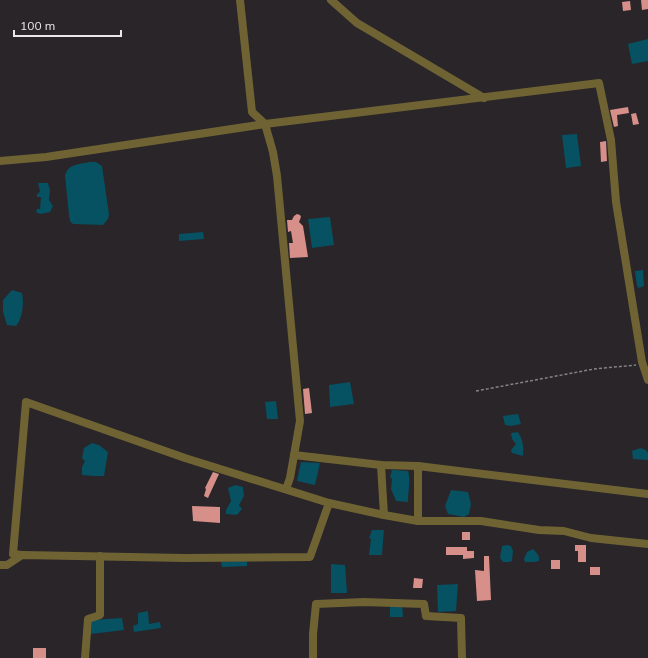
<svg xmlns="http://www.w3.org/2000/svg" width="648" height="658" viewBox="0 0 648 658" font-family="Mulish,sans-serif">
<rect width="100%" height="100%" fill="#292529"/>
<g fill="#065162">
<path d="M648,39v22l-16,3 -4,-20z"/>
<path d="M577,134l4,32 -15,2 -4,-33z"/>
<path d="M90,162h6l6,4 7,48 -1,5 -5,6 -30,-1 -3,-3 -1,-6 -4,-39c2,-12 15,-12 25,-14z"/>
<path d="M38,183h10l2,7 -1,10 4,6 -3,6 -10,2 -4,-2 1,-3h3l1,-12h-4v-3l3,-2z"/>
<path d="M330,217l4,28 -22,3 -4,-29z"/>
<path d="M203,232l1,7 -25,2v-7z"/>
<path d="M643,270l1,16 -5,2 -2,-2 -2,-15z"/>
<path d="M12,290l10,3c2,9 1,25 -6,33l-9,-1 -4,-13v-12z"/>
<path d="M350,382l4,22 -24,3 -1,-22z"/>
<path d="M276,401l2,18h-11l-2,-17z"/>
<path d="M518,414l3,10 -10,2 -6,-1 -2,-9z"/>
<path d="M518,432c5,8 6,15 5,24l-11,-3 -1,-3 5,-6 -4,-5 -1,-6z"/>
<path d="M92,443l7,2 9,7 -4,24h-10l-12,-1v-8l3,-6 -3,-3 2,-10z"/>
<path d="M640,448l6,2 2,3v7l-15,-1 -1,-8z"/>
<path d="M301,462l19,1 -5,22 -18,-4z"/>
<path d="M392,470l16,1c3,10 0,20 0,31l-12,-1 -5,-12 1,-10 -2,-2z"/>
<path d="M235,485l8,2 1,9 -5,9 3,4 -5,6 -11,-1v-4l5,-9 -3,-13z"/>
<path d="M451,490l17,2 3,12 -2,10 -5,3 -16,-3 -3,-8z"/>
<path d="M372,530h12l-2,25h-13l2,-16 -2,-1z"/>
<path d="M507,545l4,1 2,5 -1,10 -3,1h-6l-3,-4 2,-12z"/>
<path d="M533,549c3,3 7,7 6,12l-5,1h-9l-1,-3 3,-7z"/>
<path d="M247,561v5l-25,1 -1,-5z"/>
<path d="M331,564l14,1 2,28h-16z"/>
<path d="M458,584l-2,27 -18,1 -1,-27z"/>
<path d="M390,603h12l1,14h-13z"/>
<path d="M148,611l1,13 11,-2 1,6 -27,4 -1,-6 5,-2v-11z"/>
<path d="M122,618l2,12 -33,4 1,-14z"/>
</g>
<g fill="#d78f8a">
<path d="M641,0h7v9l-6,1z"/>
<path d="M630,1l1,9 -8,1 -1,-9z"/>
<path d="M628,107l1,6 -12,2 1,11 -4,1 -4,-17z"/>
<path d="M636,113l3,11 -6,1 -2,-11z"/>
<path d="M606,141l1,20 -6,1 -1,-20z"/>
<path d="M297,214l3,1 1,2 -2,5 4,4 1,6 4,25 -18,1 -1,-15h4l-2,-12 -3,1 -1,-12h5l2,-4z"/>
<path d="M309,388l3,25 -7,1 -2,-25z"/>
<path d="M213,472l6,2 -11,24 -4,-2 2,-7 -1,-1z"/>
<path d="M192,506l28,1v16l-27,-2z"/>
<rect x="462" y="532" width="8" height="8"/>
<path d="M575,545h11v17h-8v-11h-3z"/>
<path d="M446,547h21v4h7v7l-11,1v-4h-17z"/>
<path d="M484,556h5l2,44 -14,1 -2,-31 9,1z"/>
<rect x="551" y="560" width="9" height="9"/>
<rect x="590" y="567" width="10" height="8"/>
<path d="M414,578l9,1 -1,9h-9z"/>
<rect x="33" y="648" width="13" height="10"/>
</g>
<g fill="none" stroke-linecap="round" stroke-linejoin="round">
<path stroke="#868386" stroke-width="1.5" stroke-dasharray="3 2" stroke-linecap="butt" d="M476,391l118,-22 42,-4"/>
<g stroke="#6f6334" stroke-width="8">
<path d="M240,0l12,112 13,12 8,28 4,24 23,245 -10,57 -4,11"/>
<path d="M331,0l26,23 127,75"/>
<path d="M0,161l46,-4 219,-33 334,-41 12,57 5,62 26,160 6,18"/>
<path d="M294,455l87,10 37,1 230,28"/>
<path d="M381,465l3,50"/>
<path d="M418,466v55"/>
<path d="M22,555l-9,-1 13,-152 159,56 144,45 55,12 34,6h63l58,9 25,1 27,7 57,6"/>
<path d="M0,565h7l15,-10 162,3 126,-1 19,-54"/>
<path d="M85,658l3,-39 12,-4v-59"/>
<path d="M313,658v-24l3,-30 48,-2 60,2 2,12 35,2 1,40"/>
</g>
</g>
<path d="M14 30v6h107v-6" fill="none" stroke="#eae8eb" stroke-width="2"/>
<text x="20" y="30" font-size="12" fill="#eae8eb" stroke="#292529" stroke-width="3" paint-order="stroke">100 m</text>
</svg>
